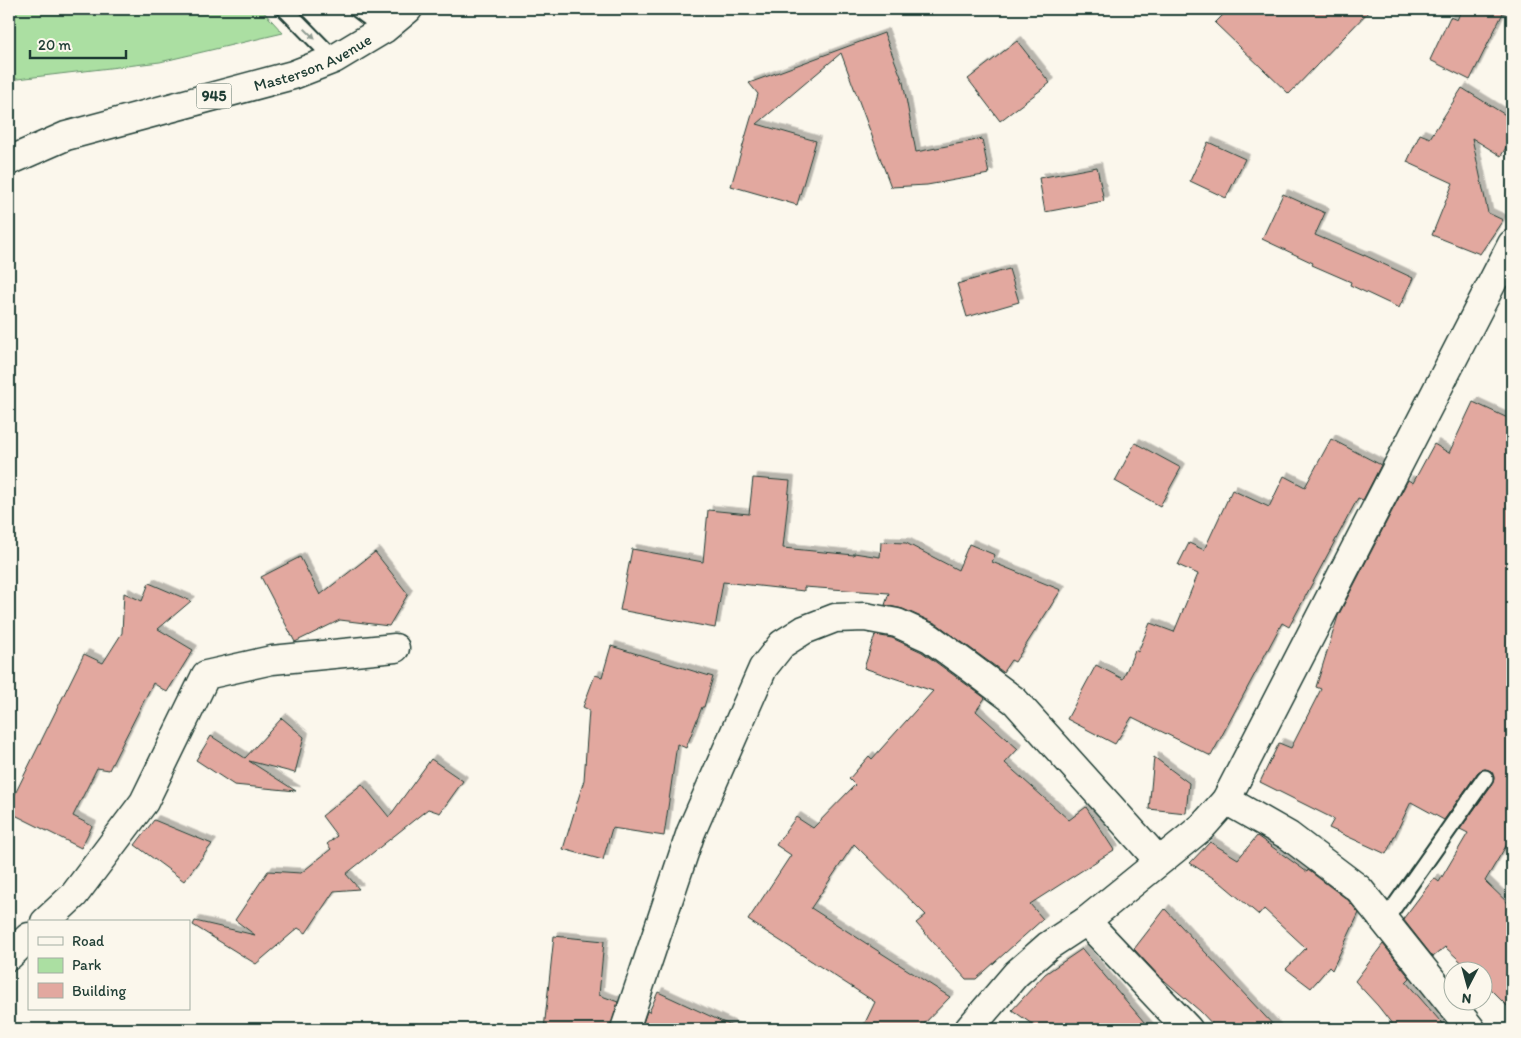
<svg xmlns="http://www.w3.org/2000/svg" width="1521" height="1038" viewBox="0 0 1521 1038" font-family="Itim,sans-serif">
<defs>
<filter id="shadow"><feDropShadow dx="4.5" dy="-4.5" stdDeviation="0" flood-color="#0004"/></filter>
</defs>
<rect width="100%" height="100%" fill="#fbf7ec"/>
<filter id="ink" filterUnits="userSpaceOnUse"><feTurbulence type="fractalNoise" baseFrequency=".02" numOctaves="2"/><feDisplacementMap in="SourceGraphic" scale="10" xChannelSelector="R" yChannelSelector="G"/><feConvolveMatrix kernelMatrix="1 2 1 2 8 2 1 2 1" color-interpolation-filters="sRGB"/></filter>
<g filter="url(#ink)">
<path fill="#abdfa2" stroke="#658e6b" d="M9,9h252l22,24 -123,29 -151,18z"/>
<g fill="#e2a89f" stroke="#1f3d34" filter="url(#shadow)">
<path d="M1229,9h142l-82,85 -74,-71z"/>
<path d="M1462,9h43l-35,71 -40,-20 20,-43 7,3z"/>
<path d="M884,33l19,49 13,70 66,-13 7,35 -62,11 -36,2 -50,-134 -84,71 59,17 -19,64 -66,-19 27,-92 -9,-11z"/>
<path d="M1017,41l33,42 -50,38 -32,-42z"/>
<path d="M1462,88l50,31v18l-11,19 -29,-18 16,75 15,7 -23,34 -48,-19 21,-52 -46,-21 13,-28 10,4z"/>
<path d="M1208,142l37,17 -19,39 -36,-17z"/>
<path d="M1097,167l7,34 -59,11 -6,-34z"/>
<path d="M1283,194l42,19 -10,22 49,21v-1l49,23 -14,30 -49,-23 1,-3 -39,-17 1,-2 -51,-24z"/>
<path d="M1009,269l10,33 -52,15 -10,-33z"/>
<path d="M1473,402l39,18v416l-27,45 27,26v104l-28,-28v-13h-14l-25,-23 -12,10 -30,-38 31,-41 5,4 29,-49 -8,-4 33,-46 1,-5 -3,-7 -6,-2 -7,3 -34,48 -33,-18 -25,52 -57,-26 5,-9 -74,-37 19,-39 12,5 30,-59 -5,-2 22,-71 70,-136 5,3 21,-39 15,9z"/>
<path d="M1331,439l50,26 -18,35 -5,-2 -69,129 -7,-4 -71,133 -79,-39 -17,27 -48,-25 29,-54 27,14 12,-29 3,2 12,-29 24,9 24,-58 -20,-9 11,-22 15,7 28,-60 37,17 15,-31 21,11z"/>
<path d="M1135,443l46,25 -21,38 -45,-25z"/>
<path d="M753,478l37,3 -7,67 71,7v-2l26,4 1,-15 25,1 52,27 11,-26 26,11 -3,7 69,28 -46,72 -4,-2 -8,12 -66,-48 -34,-15 -18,-4 4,-12 -85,-6v4l-81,-9 -8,46 -95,-18 12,-61 71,13 5,-52 41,4z"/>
<path d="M375,552l33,42 -19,32 -49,-6 -45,22 -34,-65 39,-20 20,38z"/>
<path d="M149,583l42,18 -33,28 35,21 -26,42 -14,-9 -44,87 -12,-2 -24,48 19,10 -11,22 -72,-36v-6l75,-152 19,9 19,-30 2,-40 18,8z"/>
<path d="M875,635l17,3 30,14 63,46 -9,13 42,38 -13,14 64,57 17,-13 28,43 -84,54 13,15 -67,60h-10l-50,-56 10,-8 -72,-71 -43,64 139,89 -31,32h-57l13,-27 -127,-82 43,-65 -15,-10 20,-28 17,11 42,-43 -6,-6 20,-23 3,3 61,-68 -69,-23z"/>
<path d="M611,646l102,31 -9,30h-2l-16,41 -9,-4 -13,92 -52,-8 -9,32 -40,-11 21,-69 5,-70 -6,-3 12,-32 7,2z"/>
<path d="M282,718l22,19 -9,36 -46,-12 47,30 -62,-6 -38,-25 15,-24 34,22z"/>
<path d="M1154,757l35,26 -3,30 -37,-4z"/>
<path d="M431,759l32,22 -23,32 -12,-4 -82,65 13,15 -25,2 -28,42 -8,-5 -42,36 -63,-39 2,-4 60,14 -20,-15 33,-49 33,2 30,-24 -4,-5 10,-8 -15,-20 40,-32 27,33z"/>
<path d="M154,820l58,24 -28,37 -49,-36z"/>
<path d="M1257,836l50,36 1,-2 40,30 11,13 -27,57 -3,-3 -18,21 -25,-19 20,-21 -42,-39 -5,6 -38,-32 -31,-20 20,-21 28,17z"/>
<path d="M1165,909l112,120h-60l-17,-18 -42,-36 -24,-26z"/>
<path d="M554,936l50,5 -5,54 19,7 -8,27h-66z"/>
<path d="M1383,944l27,34 -4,4 41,47h-51l-18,-23 -23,-25z"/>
<path d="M1082,949l68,80h-111l-27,-19 33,-36z"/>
<path d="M658,992l80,37h-97l6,-18 2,1z"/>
</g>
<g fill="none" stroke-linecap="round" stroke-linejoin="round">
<defs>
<g id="lane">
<path d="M285,9l49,50"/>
<path d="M357,9l27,20"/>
<path d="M1385,920l100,-142"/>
</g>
<g id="street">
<path d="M1226,800l63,36 70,53 112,140"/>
<path d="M1086,921l102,108"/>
<path d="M45,922l29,-27 70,-93 62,-127 66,-15 123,-12"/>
<path d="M9,956l20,-19"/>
<path d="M625,1029l66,-197 72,-164 19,-24 22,-14 31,-12 30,-1 32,6 33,15 37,27 48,36 144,160"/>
<path d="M969,1029l47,-55 32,-28 38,-25 116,-94 24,-27 286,-556"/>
</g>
<g id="primary">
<path id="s1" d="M9,161l57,-25 227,-61 41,-16 50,-30 24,-20"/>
</g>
</defs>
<use href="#lane" stroke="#1f3d34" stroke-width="19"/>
<use href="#street" stroke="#1f3d34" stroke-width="31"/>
<use href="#primary" stroke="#1f3d34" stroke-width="31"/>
<use href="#lane" stroke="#fbf7ec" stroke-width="15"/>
<use href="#street" stroke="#fbf7ec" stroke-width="28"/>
<use href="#primary" stroke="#fbf7ec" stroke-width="28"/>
</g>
<defs><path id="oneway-solid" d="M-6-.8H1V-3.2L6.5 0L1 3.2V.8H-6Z" transform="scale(1.25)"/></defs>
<use fill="#8d9a90" href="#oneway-solid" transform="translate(310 34) rotate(45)"/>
</g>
<g text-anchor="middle" stroke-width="5" stroke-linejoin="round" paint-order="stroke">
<rect fill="#fbf7ec" stroke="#61756b" stroke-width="1" x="196.5" y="83.5" width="35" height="25" rx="4"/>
<g font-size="15" font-weight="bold" fill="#1f3d34">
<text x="214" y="101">945</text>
</g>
<g font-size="16" fill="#1f3d34" stroke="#fbf7ec">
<text dy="6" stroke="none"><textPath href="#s1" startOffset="320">Masterson Avenue</textPath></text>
</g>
</g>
<rect width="1521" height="1038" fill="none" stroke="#fbf7ec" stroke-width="30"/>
<rect x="15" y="15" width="1491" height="1008" fill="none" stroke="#1f3d34" stroke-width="2" filter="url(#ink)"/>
<rect x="28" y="920" width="162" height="90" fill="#fbf7ec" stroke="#a3ada2"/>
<rect x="38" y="937" width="25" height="8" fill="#fbf7ec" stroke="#a3ada2"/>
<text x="72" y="946" font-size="15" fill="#1f3d34">Road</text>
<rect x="38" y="958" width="25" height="15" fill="#abdfa2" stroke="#a3ada2"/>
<text x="72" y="970" font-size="15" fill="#1f3d34">Park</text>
<rect x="38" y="983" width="25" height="15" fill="#e2a89f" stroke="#a3ada2"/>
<text x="72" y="996" font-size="15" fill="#1f3d34">Building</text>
<g transform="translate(1468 986) rotate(186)"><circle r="24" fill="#fbf7ec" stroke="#a3ada2"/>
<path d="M0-4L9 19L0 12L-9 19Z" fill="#1f3d34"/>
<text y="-8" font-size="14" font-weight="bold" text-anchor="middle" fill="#1f3d34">N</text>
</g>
<path d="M30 50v8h96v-8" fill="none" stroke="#1f3d34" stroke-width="2.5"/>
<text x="38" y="50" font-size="15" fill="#1f3d34" stroke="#fbf7ec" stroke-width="4" paint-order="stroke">20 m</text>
</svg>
